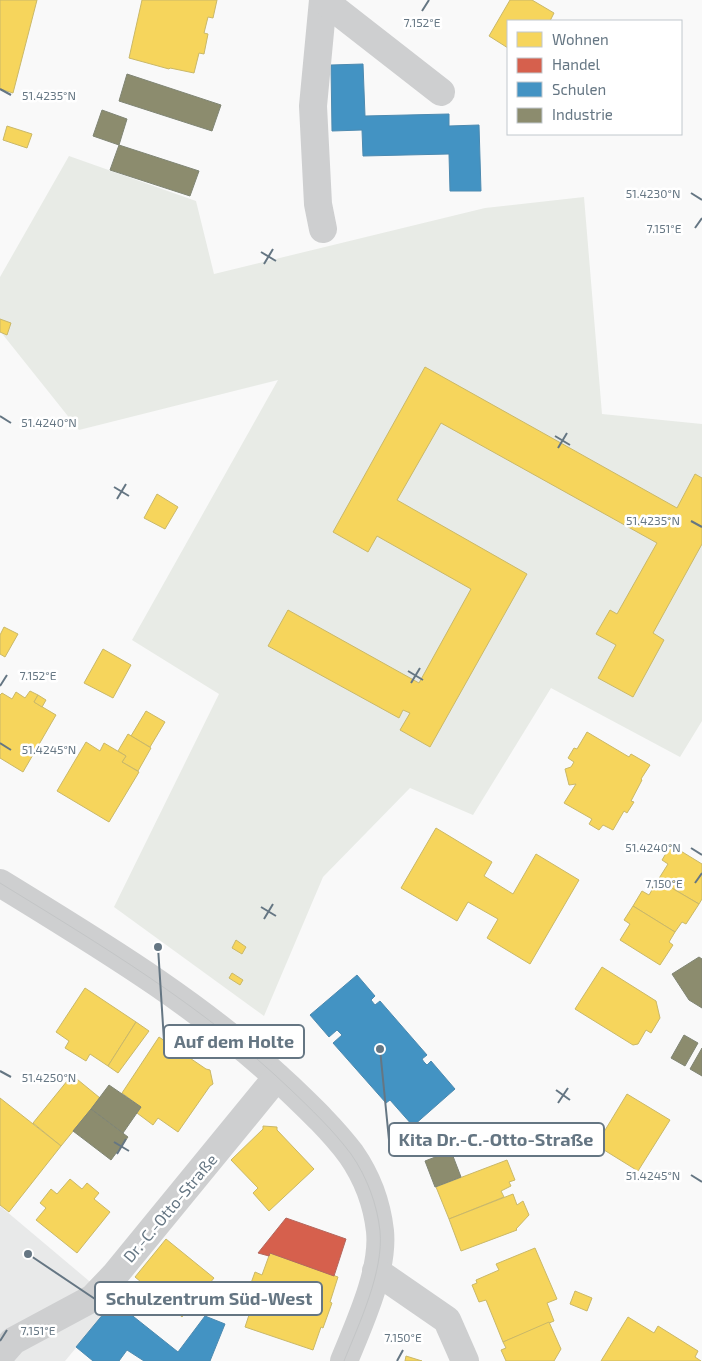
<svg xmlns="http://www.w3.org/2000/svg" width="702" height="1361" viewBox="0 0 702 1361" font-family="'Exo 2',sans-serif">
<rect width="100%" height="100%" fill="#f9f9f9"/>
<path fill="#e8e9e9" d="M0,1206l114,96 -49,59h-65z"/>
<path fill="#e8ebe6" d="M69,156l127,45 18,73 271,-66 99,-11 18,217 100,10v297l-22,36 -129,-69 -78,127 -63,-27 -87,89 -59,139 -150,-109 105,-213 -87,-54 146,-260 -199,50 -79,-99v-54z"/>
<g fill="#f6d55c" stroke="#cab868">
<path d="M0,0h37l-24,93 -13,-4z"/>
<path d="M142,0h75l-4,18 -5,-1 -4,16 4,1 -4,20 -5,-1 -5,20 -24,-5 -1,1 -40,-11z"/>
<path d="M510,0h22l22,13 -4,8h-42v27l-19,-12z"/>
<path d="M7,126l25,8 -5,14 -24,-8z"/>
<path d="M0,319l11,4 -4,12 -7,-3z"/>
<path d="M425,367l252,141 18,-34 7,4v66l-49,89 11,7 -31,57 -35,-19 18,-33 -20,-11 14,-24 7,4 40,-71 -216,-120 -44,77 130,74 -97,173 -30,-17 10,-17 -7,-3 -4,8 -131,-72 20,-36 131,73 52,-94 -94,-53 -9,16 -35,-20z"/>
<path d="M157,494l21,13 -13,22 -21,-11z"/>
<path d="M4,627l14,7 -13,23 -5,-3v-19z"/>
<path d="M103,649l28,16 -18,33 -29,-15z"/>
<path d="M30,691l8,4 -4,7 22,13 -33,57 -23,-14v-63l2,-2 10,6 4,-7 9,6z"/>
<path d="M38,695l8,5 -4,7 -8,-5z"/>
<path d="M146,711l19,11 -15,25 -19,-11z"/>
<path d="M587,732l42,25 2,-3 19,11 -9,14 1,1 -11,21 3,1 -7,11 -3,-2 -11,19 -10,-5 -4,5 -10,-6 3,-5 -28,-16 12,-19 -7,1 -4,-16 6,-2 3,-5 -6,-4 6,-10 3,1z"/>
<path d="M128,734l23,14 -13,23 -16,-9 4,-6 -8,-5z"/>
<path d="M86,742l14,9 4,-8 22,13 -4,6 17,10 -30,50 -52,-31z"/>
<path d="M436,828l56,34 -8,14 29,18 23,-40 43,26 -49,84 -43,-26 11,-19 -30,-17 -11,19 -56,-33z"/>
<path d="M671,845l31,19v35l-3,5 -41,-24 10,-16 -6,-4z"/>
<path d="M658,880l41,24 -13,20 -4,-2 -7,10 -42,-26 9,-15 7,4z"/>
<path d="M633,906l42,26 -6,10 4,3 -13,20 -40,-25 10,-16 -6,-4z"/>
<path d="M236,940l10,7 -4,7 -10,-6z"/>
<path d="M602,967l54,34 4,17 -9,15 -5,-3 -8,14 -5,1 -58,-36z"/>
<path d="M232,973l11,7 -3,5 -11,-7z"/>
<path d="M85,988l51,34 -28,44 -18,-12 -4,7 -21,-13 4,-7 -13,-9z"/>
<path d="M136,1022l13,9 -31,42 -10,-7z"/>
<path d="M159,1037l47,32 4,1 3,14 -3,2 -32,46 -20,-14 -5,7 -16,-12 4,-6 -19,-14z"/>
<path d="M72,1075l28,23 -39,48 -28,-23z"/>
<path d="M627,1094l43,26 -32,51 -42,-26z"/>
<path d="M0,1098l61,48 -52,66 -9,-7z"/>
<path d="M263,1126l14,1v3l37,39 -45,42 -16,-18 5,-5 -27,-28 32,-31z"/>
<path d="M507,1160l8,20 -6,2 2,4 -10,5 3,6 -55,22 -13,-32z"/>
<path d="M70,1179l12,10 5,-6 12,10 -5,6 16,13 -33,41 -41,-33 10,-12 -6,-5 11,-14 6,5z"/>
<path d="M513,1194l4,11 6,-4 6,14 -13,14 1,1 -56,21 -12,-32z"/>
<path d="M166,1239l48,39 -32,39 -11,-10 -2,2 -12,-11 1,-2 -23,-19z"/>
<path d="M535,1248l22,51 -10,4 7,18 -51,21 -17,-42 -7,2 -7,-17 5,-2 -1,-3 23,-10 -3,-6z"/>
<path d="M270,1253l68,24 -8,25 2,1 -9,25 -2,-1 -8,23 -68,-23 9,-27 -8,-3 9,-25 7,3z"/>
<path d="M575,1291l17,7 -5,13 -17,-7z"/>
<path d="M628,1317l26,16 4,-7 40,25 -3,6 6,4h-100z"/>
<path d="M549,1322l12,27 -7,12h-48l-5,-11 5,-2 -3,-6z"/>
<path d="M406,1356l16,5h-17z"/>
</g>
<path fill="#d6604d" stroke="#b4675d" d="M286,1218l60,21 -12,37 -64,-23 -1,3 -11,-3z"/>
<g fill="#4393c3" stroke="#4d8ab0">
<path d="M363,64l2,52 84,-2v12l30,-1 2,66h-31l-1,-37 -86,2 -1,-26 -30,1 -1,-66z"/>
<path d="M357,975l18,21 -4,4 4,5 5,-4 47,54 -5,4 2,3 3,3 4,-4 24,28 -42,37 -23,-26 -4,3 -53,-60 9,-8 -5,-5 -8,7 -19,-22z"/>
<path d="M114,1301l64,51 27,-36 20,8 -15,37h-66l-17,-11 -8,11h-26l-17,-14z"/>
</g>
<g fill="#8c8c6e" stroke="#808574">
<path d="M127,74l94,31 -9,26 -93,-30z"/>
<path d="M102,110l25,9 -8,26 -26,-9z"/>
<path d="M119,145l80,26 -9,25 -80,-26z"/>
<path d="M699,957l3,2v49l-13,-8 -17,-26z"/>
<path d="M684,1035l14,8 -13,23 -14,-8z"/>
<path d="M702,1048v28l-12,-7z"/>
<path d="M109,1085l32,22 -18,26 -32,-24z"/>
<path d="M91,1109l37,28 -17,23 -38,-29z"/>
<path d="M451,1151l10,26 -26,10 -10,-26z"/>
</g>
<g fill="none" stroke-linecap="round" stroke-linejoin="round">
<g stroke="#cecfd0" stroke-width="28">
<path d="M323,0l-10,106 5,98 5,25"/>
<path d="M323,0l118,92"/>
<path d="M0,883c101,62 203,123 289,205 22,21 44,42 62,66 16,23 26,50 29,77 4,40 -21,93 -36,130"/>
<path d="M376,1271l71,49 18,41"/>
<path d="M0,1356l13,-15 80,-43 21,-22 163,-199"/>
</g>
<path stroke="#c3c5c6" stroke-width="1" d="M0,883c101,62 203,123 289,205 22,21 44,42 62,66 16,23 26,50 29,77 4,40 -21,93 -36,130"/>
</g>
<path fill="none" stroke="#657683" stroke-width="2" d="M422,11l7,-11M0,89l11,6M691,193l11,7M695,228l7,-10M261,252l15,9M264,264l9,-15M0,416l11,7M555,436l15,9M558,448l9,-15M114,487l15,9M117,499l9,-15M691,521l11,6M408,671l15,9M411,683l9,-15M0,686l7,-11M0,743l11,7M691,848l11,7M695,883l7,-10M261,907l15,9M264,919l9,-15M0,1071l11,6M556,1090l14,10M558,1103l10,-15M114,1142l15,9M117,1154l9,-15M691,1175l11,7M0,1341l7,-11M397,1361l6,-11"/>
<g text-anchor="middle" stroke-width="5" stroke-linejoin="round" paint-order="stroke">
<g font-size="16" fill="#657683" stroke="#fff">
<text transform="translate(170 1208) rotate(-50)" y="6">Dr.-C.-Otto-Straße</text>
</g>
</g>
<g font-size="12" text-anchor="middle" fill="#657683" stroke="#fff" stroke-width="5" stroke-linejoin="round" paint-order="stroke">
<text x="422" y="27">7.152°E</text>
<text x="49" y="100">51.4235°N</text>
<text x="653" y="198">51.4230°N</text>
<text x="664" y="233">7.151°E</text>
<text x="49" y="427">51.4240°N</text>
<text x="653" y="525">51.4235°N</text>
<text x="38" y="680">7.152°E</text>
<text x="49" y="754">51.4245°N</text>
<text x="653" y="852">51.4240°N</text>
<text x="664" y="888">7.150°E</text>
<text x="49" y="1082">51.4250°N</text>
<text x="653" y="1180">51.4245°N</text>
<text x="38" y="1335">7.151°E</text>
<text x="403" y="1342">7.150°E</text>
</g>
<path fill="none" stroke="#657683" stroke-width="2" d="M158 947L164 1041M380 1049L389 1140M28 1254L95 1299"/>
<g fill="#657683" stroke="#fff" stroke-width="2">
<circle cx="158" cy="947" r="5"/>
<circle cx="380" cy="1049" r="5"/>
<circle cx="28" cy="1254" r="5"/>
</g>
<g fill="#fff" stroke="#657683" stroke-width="2">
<rect x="164" y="1025" width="140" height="33" rx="5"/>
<rect x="389" y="1123" width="215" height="33" rx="5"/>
<rect x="95" y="1282" width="227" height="33" rx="5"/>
</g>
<g font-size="18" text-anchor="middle" font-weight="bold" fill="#657683">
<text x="234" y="1048">Auf dem Holte</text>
<text x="496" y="1146">Kita Dr.-C.-Otto-Straße</text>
<text x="209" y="1305">Schulzentrum Süd-West</text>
</g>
<rect x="507" y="20" width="175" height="115" fill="#ffffff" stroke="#c1c8cd"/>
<rect x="517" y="32" width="25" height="15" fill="#f6d55c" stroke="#c1c8cd"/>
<text x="552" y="45" font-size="15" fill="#657683">Wohnen</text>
<rect x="517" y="58" width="25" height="15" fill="#d6604d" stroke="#c1c8cd"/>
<text x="552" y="70" font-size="15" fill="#657683">Handel</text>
<rect x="517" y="82" width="25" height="15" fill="#4393c3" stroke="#c1c8cd"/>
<text x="552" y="95" font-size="15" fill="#657683">Schulen</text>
<rect x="517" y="108" width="25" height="15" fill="#8c8c6e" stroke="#c1c8cd"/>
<text x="552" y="120" font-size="15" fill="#657683">Industrie</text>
</svg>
